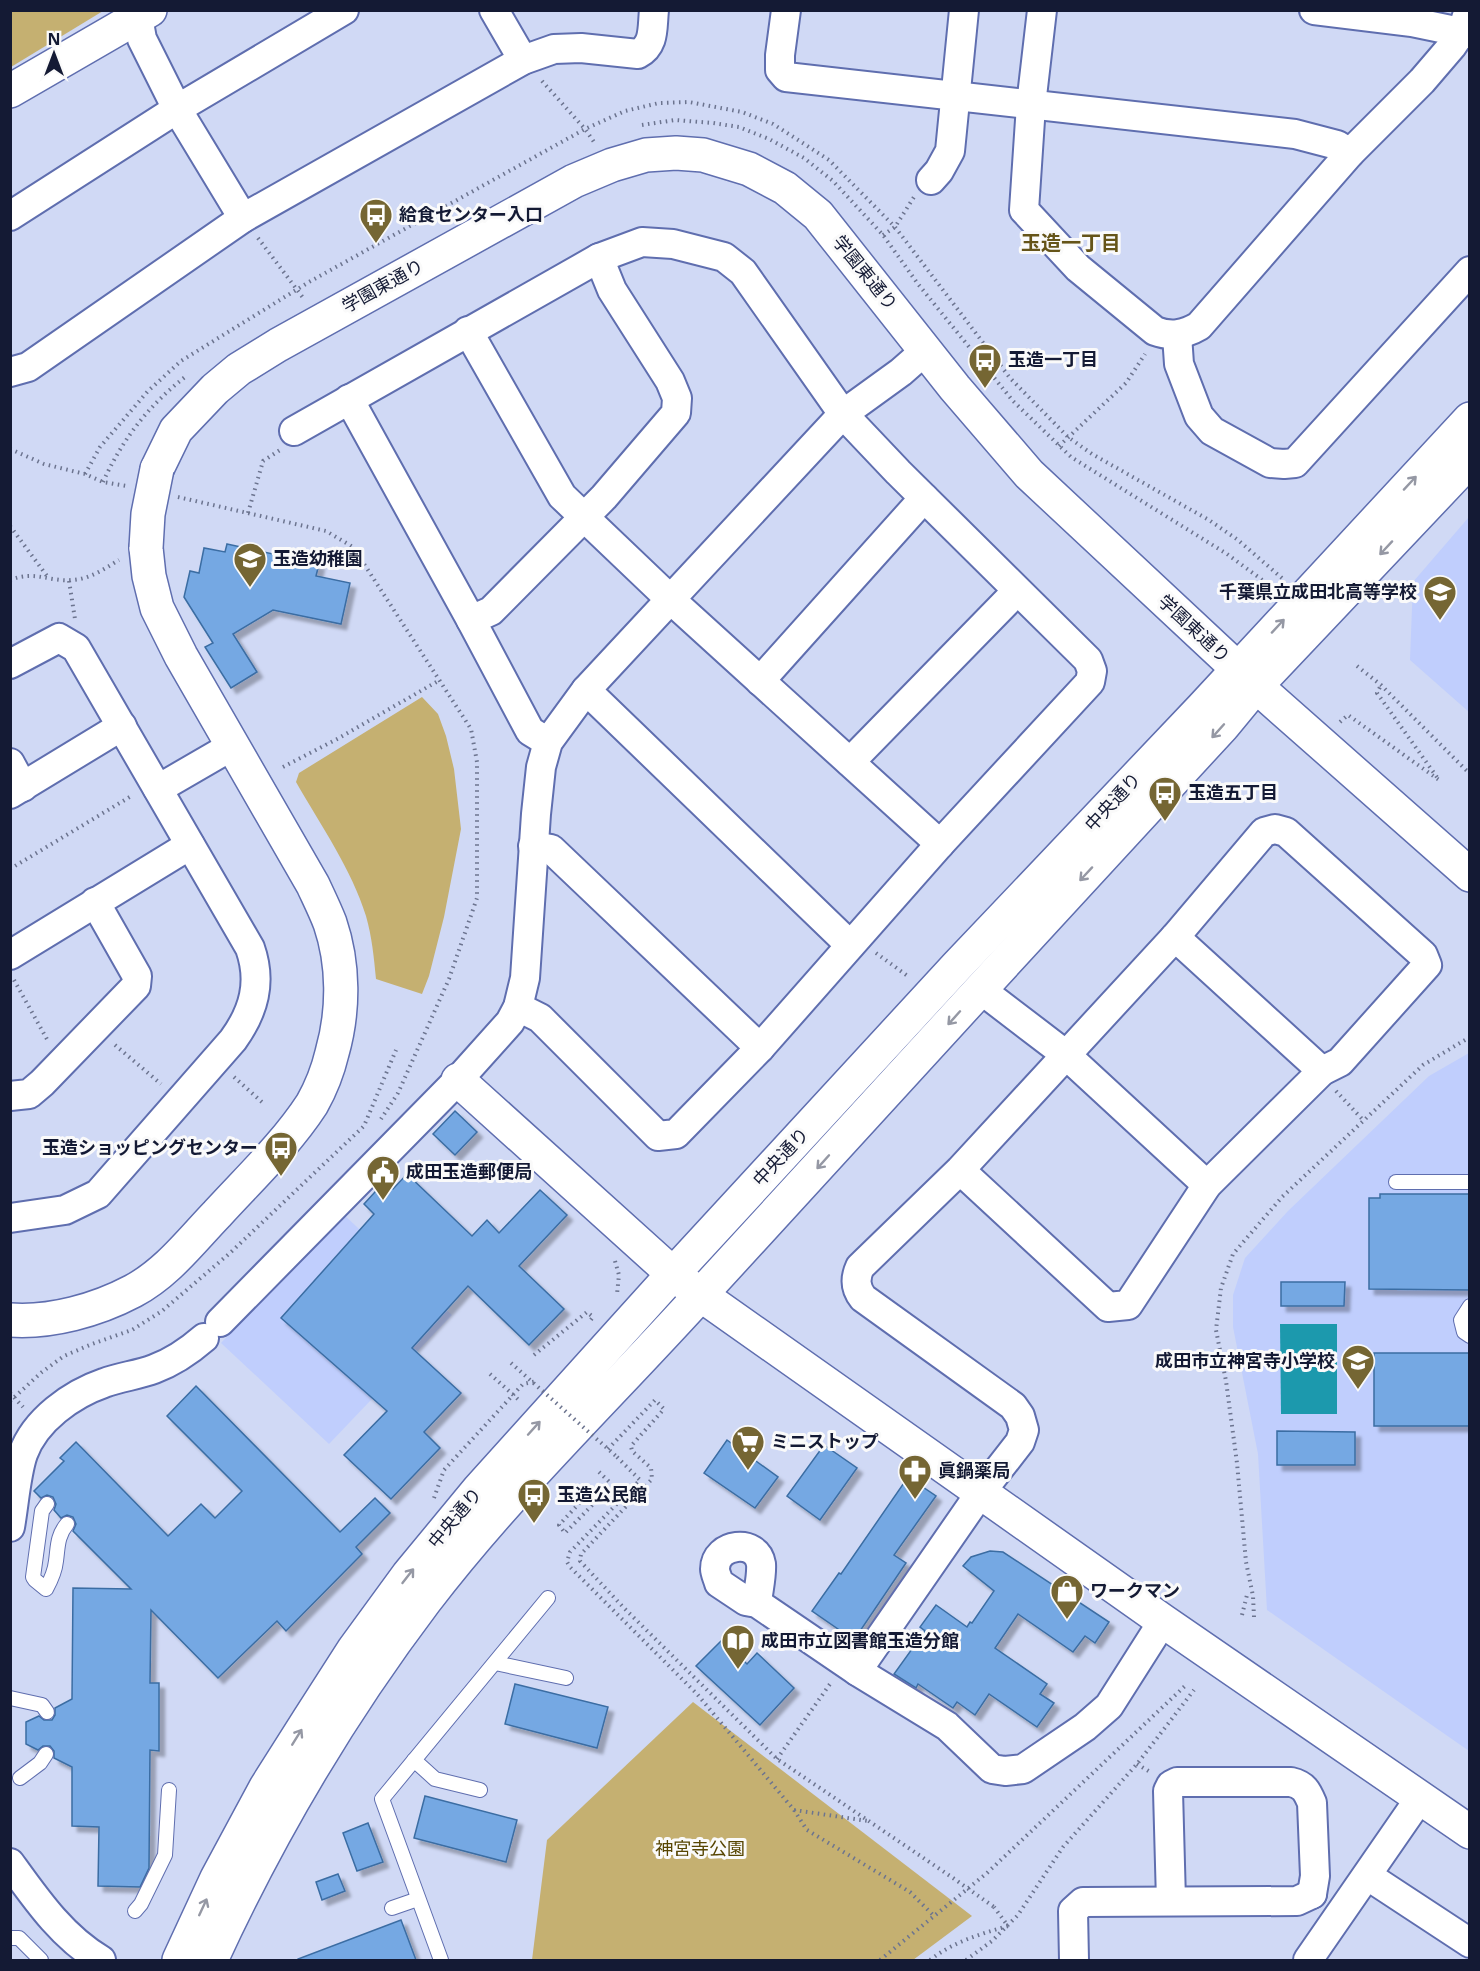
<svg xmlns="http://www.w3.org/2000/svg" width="1480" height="1971" viewBox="0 0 1480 1971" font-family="'Open Sans','Noto Sans JP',sans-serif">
<defs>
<filter id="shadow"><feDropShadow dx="5.5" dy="5.5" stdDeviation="1.5" flood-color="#0004"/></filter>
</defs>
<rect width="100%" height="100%" fill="#d0d9f5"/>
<g fill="#c0cefd">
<path d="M1469,517v195l-59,-52 3,-78z"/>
<path d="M1469,1053v698l-202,-141 -9,-156 -25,-127v-32l12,-37 43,-47 141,-135z"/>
<path d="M343,1214l109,101 -123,129 -108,-101z"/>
</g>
<g fill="#c5b071">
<path d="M11,10h92v1l-92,56z"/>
<path d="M422,697l16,17 8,22 8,33 7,60 -17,88 -15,59 -7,18 -46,-15c-2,-21 -4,-42 -10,-63 -14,-46 -46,-92 -70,-134l3,-9z"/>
<path d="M693,1702l279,214 -59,44h-381l15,-120z"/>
</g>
<path fill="#1c99ad" d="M1280,1324h57v90h-56z"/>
<g fill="#75a8e3" stroke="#3b6da3" stroke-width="1.5" filter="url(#shadow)">
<path d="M227,544l92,20 -3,12 34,7 -9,41 -68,-14 -40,24 24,38 -26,16 -26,-41 8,-4 -29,-46 6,-26 9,2 5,-25 21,4z"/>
<path d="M455,1111l22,21 -22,23 -22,-21z"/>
<path d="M407,1174l65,62 15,-16 12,13 41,-43 27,25 -48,51 45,43 -35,36 -61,-59 -56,62 49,45 -37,39 16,16 -49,51 -47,-44 43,-44 -106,-93 93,-104 -10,-10 21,-23 8,8z"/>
<path d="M1380,1194h90v96l-101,-1v-91h11z"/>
<path d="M1281,1282h64l-1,24h-63z"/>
<rect x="1374" y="1353" width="96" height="73"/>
<path d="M196,1386l144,146 35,-34 15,15 -34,34 6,7 -76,77 -9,-10 -59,57 -67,-68 -1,73h9v68l-9,-1 -1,118 -9,19 -42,-1 1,-59 -27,-1v-59l-18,-9v-7l-4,-5h-7l-5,4 -12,-6v-22l13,-6 5,4h8l3,-5v-7l17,-9 1,-111 58,1 -58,-58 3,-7 -3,-7 -6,-2 -6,3 -7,-8 2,-6 -3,-7 -6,-2 -6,3 -7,-7 30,-30 -4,-3 16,-16 92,94 33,-32 14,14 27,-27 -75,-75z"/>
<path d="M1277,1431l78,1v33h-78z"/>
<path d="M727,1440l51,37 -23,31 -51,-35z"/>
<path d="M824,1445l33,23 -37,52 -33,-24z"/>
<path d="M908,1477l28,19 -42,59 12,8 -52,77 -42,-29 27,-38 2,1z"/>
<path d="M990,1551l13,1 106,70 -14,21 -10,-7 -12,16 -55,-38 -23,34 52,36 -7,10 14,9 -17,24 -48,-33 -14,21 -18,-13 -4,6 -35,-24 -2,4 -22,-14 31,-43 -5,-4 16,-22 31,22 3,-5 2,1 22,-32 -31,-25 8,-9z"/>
<path d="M722,1640l25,24 10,-11 37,35 -34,37 -64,-59z"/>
<path d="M515,1684l93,23 -11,41 -92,-24z"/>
<path d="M425,1796l92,24 -11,42 -92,-24z"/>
<path d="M368,1823l15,39 -26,9 -14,-38z"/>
<path d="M338,1874l7,17 -23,9 -6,-18z"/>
<path d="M401,1920l15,40h-118v-1z"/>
</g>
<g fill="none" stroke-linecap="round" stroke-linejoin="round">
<defs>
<g id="service">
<path d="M1396,1182h74"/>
<path d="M1470,1306l-9,14 3,12 6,4"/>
<path d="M47,1504l-5,7 -9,66 2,3 11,9c5,-9 9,-18 10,-28 2,-14 1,-25 11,-37"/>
<path d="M495,1663l71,15"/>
<path d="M10,1698l32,7 5,7"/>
<path d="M414,1760l21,19 45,11"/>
<path d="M20,1778l20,-15 6,-9"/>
<path d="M392,1908l26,-9"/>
<path d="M135,1911l6,-7 24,-49 4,-65"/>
<path d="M10,1938h9l22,22"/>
<path d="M441,1960l-59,-161 166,-201"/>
</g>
<g id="minor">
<path d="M494,10l29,50"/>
<path d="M786,10l-6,45v15l6,7 509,57 42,11 13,8"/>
<path d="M1042,10l-11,95 -7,105 54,58 77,63c16,6 29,4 44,-5l151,-173 72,-72 30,-35 10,-15 7,-21"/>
<path d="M1314,10l98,12 58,12"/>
<path d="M138,17l4,22 35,70 66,109"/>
<path d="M931,180l8,-9 11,-20 14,-141"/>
<path d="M10,216l167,-107 167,-99"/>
<path d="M468,331l94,165 108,103 270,245"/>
<path d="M1177,335l2,29 20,52 13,15 58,32 14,1 11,-1 175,-192"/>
<path d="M10,372l18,-5 215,-149 280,-158 31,-11 27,-1 57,6c17,-9 14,-26 16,-44"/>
<path d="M349,399l122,221 59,111 18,11"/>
<path d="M294,431l305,-173 43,-16 31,2 51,13 19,15 100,142 55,58 190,188 4,11 -2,11 -150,162 -180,204 -84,86 -18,2 -118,-118 -22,-11"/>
<path d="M471,620l20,-9 113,-114 72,-84 1,-15 -7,-17 -58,-91 -13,-32"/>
<path d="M10,664l49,-26 17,10 174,300c12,34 4,63 -17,92l-135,154 -33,16 -55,8"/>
<path d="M760,681l164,-183"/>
<path d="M586,690l264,255"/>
<path d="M850,762l167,-171"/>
<path d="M10,763l13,24"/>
<path d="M158,789l74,-43"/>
<path d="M10,794l112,-68"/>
<path d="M533,846l18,3 209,199"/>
<path d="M1175,937l147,134"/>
<path d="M10,955l180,-110"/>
<path d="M980,989l85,65 142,131"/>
<path d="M10,1096l19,-2 13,-11 94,-97 1,-10 -42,-74"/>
<path d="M220,1322l238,-242 52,-58 8,-15 7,-29 11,-164 5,-47 7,-25 38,-52 257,-276 58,-42 25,-22"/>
<path d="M10,1527c4,-22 6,-53 13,-73 12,-34 49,-60 81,-71 16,-6 34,-8 50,-14 19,-7 35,-18 50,-31"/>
<path d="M757,1603c1,-12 5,-27 4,-39 -4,-26 -46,-21 -46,5 0,4 3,10 4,14l27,18 11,2 100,68 90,55 45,43 13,2 18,-2 62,-42 24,-21 54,-85"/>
<path d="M857,1671l124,-179 39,-50 4,-12 -4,-14 -7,-10 -150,-108c-8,-10 -8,-20 -3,-31l100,-97 215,-233 89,-105 11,-3 11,3 137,123 4,10 -87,97 -18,9 -115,114 -79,120 -20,2 -148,-137"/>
<path d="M10,1863c26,36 52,74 91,97"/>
<path d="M1368,1876l102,67"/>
<path d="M1171,1901l-3,-110 3,-6 6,-3h114c13,3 16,9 21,21l3,73 -3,18"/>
<path d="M1074,1960l-1,-49 10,-9 214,-1 15,-7"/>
<path d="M1308,1960l112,-162"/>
</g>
<g id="tertiary">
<path d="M10,91l140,-81"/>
<path d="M157,469l19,-39 39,-41 24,-20 39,-24 296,-164 38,-16 34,-10 30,-2 27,2 46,14 36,19 33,27 137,173 74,86 227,212 214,189"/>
<path d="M458,1080l215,194 28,21 462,326 307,211"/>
<path d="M10,1320c41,3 87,-10 123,-29 34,-18 58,-50 84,-77 32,-35 69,-70 95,-110 9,-16 16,-34 20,-51 12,-42 12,-89 -2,-130 -5,-13 -11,-25 -17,-38l-132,-229 -24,-48 -8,-32 -3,-28"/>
<path d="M179,1960l38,-82 49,-91 43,-68 45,-70 54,-74 71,-86 194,-215 284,-308 245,-258 268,-289"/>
<path d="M211,1960c58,-126 130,-248 214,-359 85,-111 187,-208 280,-311 172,-189 345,-376 518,-564l33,-40 214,-226"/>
</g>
</defs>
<use href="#service" stroke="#5f6eaf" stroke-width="16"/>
<use href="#minor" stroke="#5f6eaf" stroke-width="32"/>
<use href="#tertiary" stroke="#5f6eaf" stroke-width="36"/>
<g stroke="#6c748f" stroke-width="4" stroke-dasharray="1.5 4.5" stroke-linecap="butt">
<path d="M542,81l43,48 9,13"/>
<path d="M642,125l33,-5 38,3 26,4 30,12 35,19 29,23 50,54 35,49 95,117 58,56 156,97 38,28"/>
<path d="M883,235l12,-8 19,-30"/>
<path d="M258,238l46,61"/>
<path d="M1059,446l67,-63 19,-29"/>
<path d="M10,449l34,15 41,10 18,8 24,4"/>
<path d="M85,474l15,-27 48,-56 33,-30 128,-79 276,-153 40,-18 34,-8 30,-1 53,10 31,12 22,14 34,22 66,67 115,151 58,59 24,17 117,66 29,20 45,39"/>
<path d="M103,482c19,-42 45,-76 82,-105"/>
<path d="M178,497l148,34 27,16 118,182 6,33v136l-28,81 -51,114 -17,26"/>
<path d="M248,513l15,-52 17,-11"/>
<path d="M10,526l37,50"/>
<path d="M10,580c25,-10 39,2 62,0 18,-1 32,-11 47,-20"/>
<path d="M69,581l6,38"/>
<path d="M1357,666l24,19 89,89"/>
<path d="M1340,722l8,-7 91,65 -62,-87 4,-8"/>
<path d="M283,767l56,-29 99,-57"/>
<path d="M10,869l123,-74"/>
<path d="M876,953l33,24"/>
<path d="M14,980l34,61"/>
<path d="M115,1045l46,39"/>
<path d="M234,1077l30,27"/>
<path d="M1336,1091l28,30"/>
<path d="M615,1261l4,14 -2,19"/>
<path d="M534,1355l53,-43 6,5 -3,4"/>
<path d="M490,1374l31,28"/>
<path d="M10,1401l32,-29 22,-16 28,-12 40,-14 30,-19 68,-58 134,-127 32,-76"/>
<path d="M608,1449l47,-49 9,9 -33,37 1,5 19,17 1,11 -71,75 -1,7 44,47 153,151 176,119"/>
<path d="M617,1457l23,23 -70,72 -3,10 3,5 127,127 97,116 13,20 103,62 24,24"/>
<path d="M599,1472l25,24"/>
<path d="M577,1486l10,9 -28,30 6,8 43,-44 19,16"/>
<path d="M434,1498l10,-28 79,-86 14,-3"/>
<path d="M1242,1615l5,-20"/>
<path d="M1254,1617l-1,-21 -7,-34 -9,-99 -11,-82 -10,-51 5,-42 12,-34 49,-57 141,-132 47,-28"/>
<path d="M777,1759l53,-75"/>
<path d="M1137,1764l13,8"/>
<path d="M794,1810l74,11"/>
<path d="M880,1960l107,-87 200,-189"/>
<path d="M930,1960c23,-18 50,-26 78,-34l-14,-19"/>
<path d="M966,1960l26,-19 26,-26 45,-68 74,-83 57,-74"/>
</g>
<use href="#service" stroke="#fff" stroke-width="14"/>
<use href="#minor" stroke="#fff" stroke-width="28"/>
<use href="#tertiary" stroke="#fff" stroke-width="33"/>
<defs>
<path id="tertiary-bridge" d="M146,548l2,-34 9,-45"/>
</defs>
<use href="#tertiary-bridge" stroke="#5f6eaf" stroke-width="36" stroke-linecap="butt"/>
<g stroke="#6c748f" stroke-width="4" stroke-dasharray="1.5 4.5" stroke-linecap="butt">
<path d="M511,1363l106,94"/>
<path d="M10,1393l13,14"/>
<path d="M953,1878l41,29"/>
</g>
<use href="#tertiary-bridge" stroke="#fff" stroke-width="33"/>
</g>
<defs><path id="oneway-shaft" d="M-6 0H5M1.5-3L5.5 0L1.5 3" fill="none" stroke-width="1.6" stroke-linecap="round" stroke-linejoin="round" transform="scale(1.5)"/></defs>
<g stroke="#9598a4">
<use href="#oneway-shaft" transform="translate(1410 483) rotate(-47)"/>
<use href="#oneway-shaft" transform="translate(1386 548) rotate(133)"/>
<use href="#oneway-shaft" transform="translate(1278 626) rotate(-47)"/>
<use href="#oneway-shaft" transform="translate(1218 731) rotate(132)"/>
<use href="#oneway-shaft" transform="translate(1086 874) rotate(133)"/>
<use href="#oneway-shaft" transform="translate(954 1018) rotate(132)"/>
<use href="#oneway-shaft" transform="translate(823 1162) rotate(132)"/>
<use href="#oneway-shaft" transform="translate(534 1428) rotate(-48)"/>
<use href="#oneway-shaft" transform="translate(408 1576) rotate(-52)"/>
<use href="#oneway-shaft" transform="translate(297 1737) rotate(-58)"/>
<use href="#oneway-shaft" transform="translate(203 1907) rotate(-65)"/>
</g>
<defs>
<symbol id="bus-pin" viewBox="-11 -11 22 30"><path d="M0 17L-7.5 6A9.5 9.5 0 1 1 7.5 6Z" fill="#756633" stroke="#fafafa"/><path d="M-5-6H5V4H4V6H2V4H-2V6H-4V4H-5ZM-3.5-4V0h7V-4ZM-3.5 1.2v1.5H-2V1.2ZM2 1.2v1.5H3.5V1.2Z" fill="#fff"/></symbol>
<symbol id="school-pin" viewBox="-11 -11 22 30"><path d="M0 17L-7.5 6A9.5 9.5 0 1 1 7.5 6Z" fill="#756633" stroke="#fafafa"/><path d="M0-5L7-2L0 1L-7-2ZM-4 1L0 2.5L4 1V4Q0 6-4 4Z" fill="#fff"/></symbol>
<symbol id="civic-pin" viewBox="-11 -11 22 30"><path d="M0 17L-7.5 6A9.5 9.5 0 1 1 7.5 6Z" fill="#756633" stroke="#fafafa"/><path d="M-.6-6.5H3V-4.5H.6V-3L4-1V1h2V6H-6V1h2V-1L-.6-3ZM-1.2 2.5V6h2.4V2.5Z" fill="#fff"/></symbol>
<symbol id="supermarket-pin" viewBox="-11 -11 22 30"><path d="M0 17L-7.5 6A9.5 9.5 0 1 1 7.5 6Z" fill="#756633" stroke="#fafafa"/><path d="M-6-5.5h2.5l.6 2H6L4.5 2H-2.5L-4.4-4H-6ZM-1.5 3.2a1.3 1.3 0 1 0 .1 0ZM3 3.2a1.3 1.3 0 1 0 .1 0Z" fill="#fff"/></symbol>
<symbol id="pharmacy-pin" viewBox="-11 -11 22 30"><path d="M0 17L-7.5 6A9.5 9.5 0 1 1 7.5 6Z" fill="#756633" stroke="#fafafa"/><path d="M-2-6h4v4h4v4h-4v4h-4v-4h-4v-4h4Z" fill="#fff"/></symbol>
<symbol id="shop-pin" viewBox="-11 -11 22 30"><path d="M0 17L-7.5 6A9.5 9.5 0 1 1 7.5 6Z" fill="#756633" stroke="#fafafa"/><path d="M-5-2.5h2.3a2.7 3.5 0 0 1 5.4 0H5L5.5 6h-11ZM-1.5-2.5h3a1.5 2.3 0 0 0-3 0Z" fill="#fff"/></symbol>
<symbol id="library-pin" viewBox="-11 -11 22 30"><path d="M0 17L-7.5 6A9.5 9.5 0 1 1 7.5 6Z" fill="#756633" stroke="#fafafa"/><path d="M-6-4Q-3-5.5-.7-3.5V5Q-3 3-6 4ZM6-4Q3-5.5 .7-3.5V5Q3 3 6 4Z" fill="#fff"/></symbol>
</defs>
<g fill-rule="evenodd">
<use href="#bus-pin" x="357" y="196" width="38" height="52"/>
<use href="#bus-pin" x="966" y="341" width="38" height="52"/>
<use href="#school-pin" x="231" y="540" width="38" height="52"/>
<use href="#school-pin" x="1421" y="573" width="38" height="52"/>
<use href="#bus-pin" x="1146" y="774" width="38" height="52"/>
<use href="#bus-pin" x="262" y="1129" width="38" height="52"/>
<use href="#civic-pin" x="364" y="1153" width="38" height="52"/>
<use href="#school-pin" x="1339" y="1342" width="38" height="52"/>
<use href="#supermarket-pin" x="729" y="1423" width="38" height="52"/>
<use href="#pharmacy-pin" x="896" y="1452" width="38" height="52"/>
<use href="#bus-pin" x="515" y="1476" width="38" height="52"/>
<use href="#shop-pin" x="1048" y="1572" width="38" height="52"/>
<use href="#library-pin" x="719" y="1622" width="38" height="52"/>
</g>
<g text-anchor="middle" stroke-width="6" stroke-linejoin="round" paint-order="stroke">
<g font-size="18" font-weight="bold" fill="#141a34" stroke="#fafafa" text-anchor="start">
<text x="399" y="221">給食センター入口</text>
<text x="1008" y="366">玉造一丁目</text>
<text x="273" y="565">玉造幼稚園</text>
<text x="1417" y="598" text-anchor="end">千葉県立成田北高等学校</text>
<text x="1188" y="799">玉造五丁目</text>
<text x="258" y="1154" text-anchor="end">玉造ショッピングセンター</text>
<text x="406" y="1178">成田玉造郵便局</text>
<text x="1335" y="1367" text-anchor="end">成田市立神宮寺小学校</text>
<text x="771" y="1448">ミニストップ</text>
<text x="938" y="1477">眞鍋薬局</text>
<text x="557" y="1501">玉造公民館</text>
<text x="1090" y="1597">ワークマン</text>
<text x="761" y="1647">成田市立図書館玉造分館</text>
</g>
<g font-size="18" fill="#141a34" stroke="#fafafa">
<text transform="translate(865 273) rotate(51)" y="6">学園東通り</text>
<text transform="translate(383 286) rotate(-29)" y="6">学園東通り</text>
<text transform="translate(1194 629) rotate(43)" y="6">学園東通り</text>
<text transform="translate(1113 802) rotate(-47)" y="6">中央通り</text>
<text transform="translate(781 1157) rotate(-47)" y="6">中央通り</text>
<text transform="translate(455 1518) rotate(-50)" y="6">中央通り</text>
</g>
<g font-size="18" fill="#574502" stroke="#fafafa">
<text x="700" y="1855">神宮寺公園</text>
</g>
<g font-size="20" font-weight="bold" fill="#655418" stroke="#fafafa">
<text x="1071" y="250">玉造一丁目</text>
</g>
</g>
<rect width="1480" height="1971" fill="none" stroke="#141a34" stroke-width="24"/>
<g transform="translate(54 54)" stroke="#fafafa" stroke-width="4.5" paint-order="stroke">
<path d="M0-4.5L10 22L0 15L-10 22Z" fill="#141a34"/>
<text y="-9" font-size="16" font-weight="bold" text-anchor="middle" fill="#141a34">N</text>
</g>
</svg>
